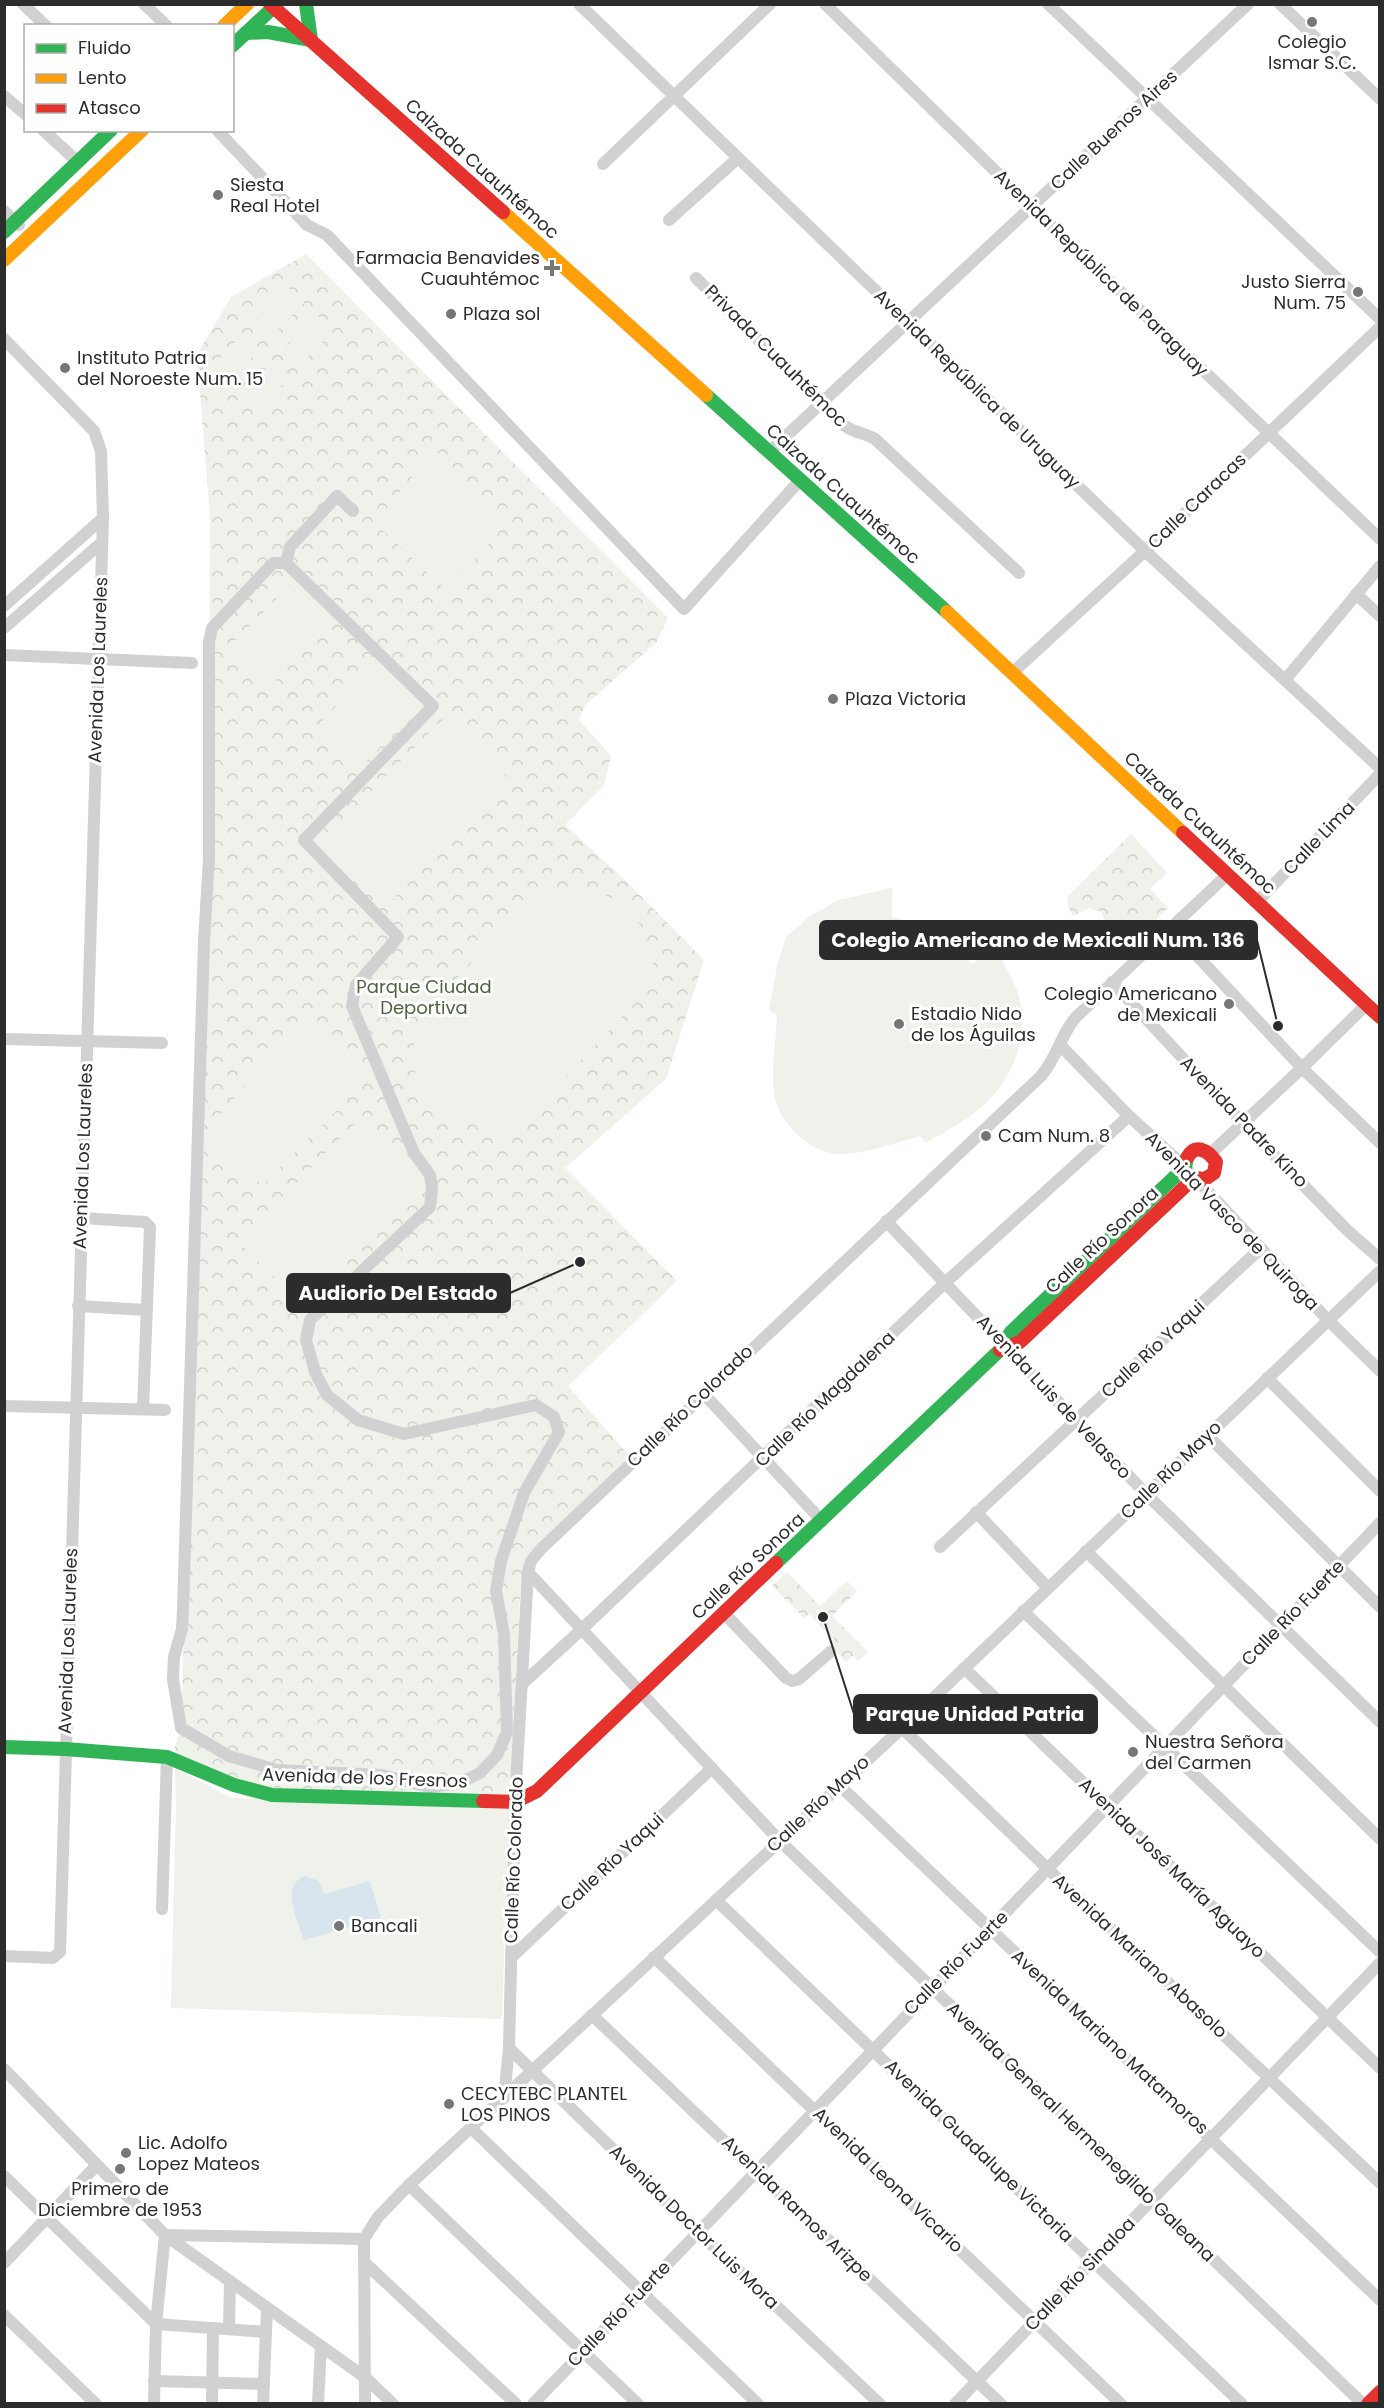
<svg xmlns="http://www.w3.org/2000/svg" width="1384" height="2408" viewBox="0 0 1384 2408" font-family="Poppins,sans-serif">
<defs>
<pattern id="park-crowns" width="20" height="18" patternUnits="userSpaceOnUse" patternTransform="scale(1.5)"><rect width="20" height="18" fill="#eef2eb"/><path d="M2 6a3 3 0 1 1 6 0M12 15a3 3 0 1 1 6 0" fill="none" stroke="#ccd0ca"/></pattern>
</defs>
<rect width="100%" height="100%" fill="#fff"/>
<g fill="url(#park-crowns)">
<path d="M306,254l362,364 -12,25 -71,62 -6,15 32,36 -7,29 -39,40 62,57 77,78 -38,119 -101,89 112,113 -109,105 64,73 -107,108 -5,31 -11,215 -257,-14 -83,-34 12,-37 28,-869 1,-343 -13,-162 34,-57z"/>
<path d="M1131,834l36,39 -17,16 18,19 -42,41 -22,-29 -3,-8 -12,-4 -16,8 -4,-7 -2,-12z"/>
<path d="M787,1572l33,34 27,-25 10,10 -25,25 36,36 -10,9 -5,-5 -7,6 -17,-18 5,-5 -25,-25 -5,4 -32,-32z"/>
</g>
<g fill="#eef2eb">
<path d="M288,287l16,16 -30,31 -17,-16z"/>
<path d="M317,315l16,16 -30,31 -16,-16z"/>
<path d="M244,333l16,16 -30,31 -16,-16z"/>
<path d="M274,361l16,16 -30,31 -16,-16z"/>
<path d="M434,449l75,71 -61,72 -73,-69z"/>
<path d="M300,575l39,39 -75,79 -41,-40z"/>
<path d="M383,659l43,42 -70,71 -43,-42z"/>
<path d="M446,716l65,65 -126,126 -65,-64z"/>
<path d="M566,887c28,2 64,11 75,40 4,12 4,25 6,38l4,-4 12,13 -162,170 -14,-14 5,-6h-19l-20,-4 -22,-18 -12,-17 -6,-22 1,-23 17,-35 102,-106z"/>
<path d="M892,888v29c40,10 53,15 80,47l23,-16c9,17 22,35 25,54 7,36 -5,70 -30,97 -17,18 -43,31 -64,44l-6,-7c-25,7 -52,17 -78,18 -31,1 -63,-30 -68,-60 -3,-25 2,-54 3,-79l-8,-5 8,-44 9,-29 23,-20 29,-17z"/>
<path d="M303,1017l64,63 -104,105 -65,-45z"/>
<path d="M357,1121l63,61 -119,122 -63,-62z"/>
<path d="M175,1768l57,30 277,11 -7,210 -331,-11 5,-204z"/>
</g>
<path fill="#d8e4ee" d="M305,1876l14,5 5,13 46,-13 11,37 -77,22c-5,-17 -25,-55 1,-64z"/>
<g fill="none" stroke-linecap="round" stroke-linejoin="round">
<g stroke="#d1d1d1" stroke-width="12">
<path d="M23,4l23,22"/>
<path d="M144,4l23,22"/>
<path d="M579,4l566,547 235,217"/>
<path d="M825,4l207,203 348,332"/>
<path d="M1048,4l332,315"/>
<path d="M1280,4l100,95"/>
<path d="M4,96l22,19"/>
<path d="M43,130l35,32"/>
<path d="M217,130l90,95 20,10 357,374 117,-130"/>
<path d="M603,164l167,-160"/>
<path d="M4,211l15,14"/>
<path d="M669,220l69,-62"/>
<path d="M696,278l149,148c10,7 20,7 30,13l144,134"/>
<path d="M4,339l90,92 7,20 2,67 -43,1434 -7,6 -49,-2"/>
<path d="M769,452l479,-448"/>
<path d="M273,563h13l147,143 -129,134 94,97 -42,48 -4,21 62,147 16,22 2,13 -2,19 -120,113 -4,20 9,32 12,23 31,25 46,14 132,-29 18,12 5,15 -35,61 -23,68 -5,30 8,43 3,98 -10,23 -17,18 -20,10 -31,4 -47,-12 -105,-5 -48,-14 -48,-28 -8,-49 1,-22 8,-28 1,-20 21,-668 5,-82v-217l3,-14z"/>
<path d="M286,563l4,-16 47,-51 16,15"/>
<path d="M1356,594l24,22"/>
<path d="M4,606l99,-88"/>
<path d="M4,628l97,-85"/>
<path d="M4,655l188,8"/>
<path d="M1012,673l133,-122 235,-224"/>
<path d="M1285,680l95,-114"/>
<path d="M1258,901l122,-127"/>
<path d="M1171,928l131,140 78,75"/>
<path d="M1112,982l131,141 104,107 33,29"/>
<path d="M4,1039l158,4"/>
<path d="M1060,1045l69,71 56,51 143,153 52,51"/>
<path d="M1211,1153l91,-85 65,-64"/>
<path d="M82,1218l63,4 5,5 -7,182"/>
<path d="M886,1221l260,273 234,228"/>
<path d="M78,1306l68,4"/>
<path d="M1267,1378l113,113"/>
<path d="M703,1393l119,128"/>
<path d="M4,1406l161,4"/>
<path d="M1207,1435l173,172"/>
<path d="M976,1512l72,76"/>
<path d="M940,1547l320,-298"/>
<path d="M1086,1551l294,288"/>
<path d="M528,1572l251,268 584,564"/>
<path d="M1023,1611l357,341"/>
<path d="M724,1613l62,65 6,3 7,-2 31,-27"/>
<path d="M964,1668l416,400"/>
<path d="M522,1684l59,-54 365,-348 183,-166"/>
<path d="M902,1728l146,141 332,314"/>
<path d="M839,1785l541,515"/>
<path d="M716,1900l526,504"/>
<path d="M162,1909l5,-152"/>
<path d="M512,1957l200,-189"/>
<path d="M654,1957l467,447"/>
<path d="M592,2015l409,389"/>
<path d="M509,2048l189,184 182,172"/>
<path d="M4,2069l161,166 201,143 27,26"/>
<path d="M504,2098l5,-50 6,-246 13,-230 3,-11 10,-12 500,-473c17,-20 19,-40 35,-59l152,-143"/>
<path d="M471,2128l287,276"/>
<path d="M4,2176l152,148 110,8"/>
<path d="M409,2185l229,219"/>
<path d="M165,2235l199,4"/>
<path d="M364,2239l14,-22 31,-32 493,-457 478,-457"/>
<path d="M364,2239l1,165"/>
<path d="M4,2263l92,-97"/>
<path d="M365,2263l151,141"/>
<path d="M4,2315l92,89"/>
<path d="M229,2329l1,-48"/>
<path d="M154,2381l110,3"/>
<path d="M154,2404l2,-80 9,-89"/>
<path d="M212,2404l1,-76"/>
<path d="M263,2404l4,-96"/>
<path d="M318,2404l3,-58"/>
<path d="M533,2404l847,-881"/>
<path d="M955,2404l425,-441"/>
</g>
<g stroke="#30b455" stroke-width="14">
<path d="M246,33l22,-1 43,8 -5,-36"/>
<path d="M232,46l45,-42"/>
<path d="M4,232l107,-102"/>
<path d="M706,395l241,217"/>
<path d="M776,1563l224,-213 11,-18 174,-165 2,-9"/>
<path d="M4,1747l61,2 102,8 67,28 38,10 211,6"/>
</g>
<g stroke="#ff9f0a" stroke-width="14">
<path d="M224,26l23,-22"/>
<path d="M503,212l203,183"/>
<path d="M4,260l138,-130"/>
<path d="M947,612l236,221"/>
</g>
<g stroke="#e5322d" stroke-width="14">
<path d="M270,4l233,208"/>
<path d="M1183,833l197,184"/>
<path d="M1000,1350l20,-8 174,-164 11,1 9,-6 2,-11c-8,-12 -21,-19 -29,-4"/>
<path d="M483,1801l32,1 22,-11 239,-228"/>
<path d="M1368,2404l12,-12"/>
</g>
</g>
<g fill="#767676" stroke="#fff" stroke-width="2">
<circle cx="1312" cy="22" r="6"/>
<circle cx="218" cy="195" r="6"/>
<path d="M549 259h6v6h6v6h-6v6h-6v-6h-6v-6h6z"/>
<circle cx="1358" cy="292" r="6"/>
<circle cx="451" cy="314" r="6"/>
<circle cx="65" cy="368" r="6"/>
<circle cx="833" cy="699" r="6"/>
<circle cx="1229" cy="1004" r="6"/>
<circle cx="899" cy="1024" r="6"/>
<circle cx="986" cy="1136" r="6"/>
<circle cx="1133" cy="1752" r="6"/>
<circle cx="339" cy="1926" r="6"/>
<circle cx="449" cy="2104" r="6"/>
<circle cx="126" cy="2153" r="6"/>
<circle cx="120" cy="2169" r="6"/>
</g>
<g text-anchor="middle" stroke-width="6" stroke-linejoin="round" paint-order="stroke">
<g font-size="18" fill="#2c2c2c" stroke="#fff" text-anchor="start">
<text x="1312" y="48" text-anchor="middle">Colegio<tspan x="1312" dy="21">Ismar S.C.</tspan></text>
<text x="230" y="191">Siesta<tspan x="230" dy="21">Real Hotel</tspan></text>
<text x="540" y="264" text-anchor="end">Farmacia Benavides<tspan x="540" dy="21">Cuauhtémoc</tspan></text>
<text x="1346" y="288" text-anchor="end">Justo Sierra<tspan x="1346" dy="21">Num. 75</tspan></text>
<text x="463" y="320">Plaza sol</text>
<text x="77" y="364">Instituto Patria<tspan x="77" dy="21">del Noroeste Num. 15</tspan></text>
<text x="845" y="705">Plaza Victoria</text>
<text x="1217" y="1000" text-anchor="end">Colegio Americano<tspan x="1217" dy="21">de Mexicali</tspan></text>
<text x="911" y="1020">Estadio Nido<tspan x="911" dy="21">de los Águilas</tspan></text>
<text x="998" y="1142">Cam Num. 8</text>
<text x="1145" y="1748">Nuestra Señora<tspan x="1145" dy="21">del Carmen</tspan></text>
<text x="351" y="1932">Bancali</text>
<text x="461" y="2100">CECYTEBC PLANTEL<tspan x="461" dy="21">LOS PINOS</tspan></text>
<text x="138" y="2149">Lic. Adolfo<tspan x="138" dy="21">Lopez Mateos</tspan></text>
<text x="120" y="2195" text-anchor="middle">Primero de<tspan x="120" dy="21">Diciembre de 1953</tspan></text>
</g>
<g font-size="18" fill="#2c2c2c" stroke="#fff">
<text transform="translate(1114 130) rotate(-43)" y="6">Calle Buenos Aires</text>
<text transform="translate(482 169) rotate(42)" y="6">Calzada Cuauhtémoc</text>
<text transform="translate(1101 273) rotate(44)" y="6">Avenida República de Paraguay</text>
<text transform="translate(776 356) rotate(45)" y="6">Privada Cuauhtémoc</text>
<text transform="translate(977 389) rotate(44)" y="6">Avenida República de Uruguay</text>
<text transform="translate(843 494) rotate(42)" y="6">Calzada Cuauhtémoc</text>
<text transform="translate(1197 501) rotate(-44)" y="6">Calle Caracas</text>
<text transform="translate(98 670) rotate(-88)" y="6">Avenida Los Laureles</text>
<text transform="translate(1200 823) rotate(43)" y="6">Calzada Cuauhtémoc</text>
<text transform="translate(1319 838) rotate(-46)" y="6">Calle Lima</text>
<text transform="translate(1244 1122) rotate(46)" y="6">Avenida Padre Kino</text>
<text transform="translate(83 1156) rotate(-88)" y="6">Avenida Los Laureles</text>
<text transform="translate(1232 1221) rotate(46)" y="6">Avenida Vasco de Quiroga</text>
<text transform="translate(1102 1240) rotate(-43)" y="6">Calle Río Sonora</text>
<text transform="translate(1153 1349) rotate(-43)" y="6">Calle Río Yaqui</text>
<text transform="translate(1054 1397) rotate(47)" y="6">Avenida Luis de Velasco</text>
<text transform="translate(825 1399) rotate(-44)" y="6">Calle Río Magdalena</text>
<text transform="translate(690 1406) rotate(-44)" y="6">Calle Río Colorado</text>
<text transform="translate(1171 1470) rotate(-44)" y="6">Calle Río Mayo</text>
<text transform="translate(748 1566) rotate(-43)" y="6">Calle Río Sonora</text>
<text transform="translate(1293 1613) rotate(-46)" y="6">Calle Río Fuerte</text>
<text transform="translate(68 1641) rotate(-88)" y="6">Avenida Los Laureles</text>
<text transform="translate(365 1778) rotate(2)" y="6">Avenida de los Fresnos</text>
<text transform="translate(818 1804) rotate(-43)" y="6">Calle Río Mayo</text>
<text transform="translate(514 1860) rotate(-88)" y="6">Calle Río Colorado</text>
<text transform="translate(612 1862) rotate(-43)" y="6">Calle Río Yaqui</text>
<text transform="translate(1172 1868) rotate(44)" y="6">Avenida José María Aguayo</text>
<text transform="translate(1140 1956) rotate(43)" y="6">Avenida Mariano Abasolo</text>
<text transform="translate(956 1963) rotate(-45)" y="6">Calle Río Fuerte</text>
<text transform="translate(1110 2042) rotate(43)" y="6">Avenida Mariano Matamoros</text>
<text transform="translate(1081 2132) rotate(44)" y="6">Avenida General Hermenegildo Galeana</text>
<text transform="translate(979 2151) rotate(44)" y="6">Avenida Guadalupe Victoria</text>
<text transform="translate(888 2180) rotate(44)" y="6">Avenida Leona Vicario</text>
<text transform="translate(797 2209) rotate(44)" y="6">Avenida Ramos Arizpe</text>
<text transform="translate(694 2227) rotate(44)" y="6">Avenida Doctor Luis Mora</text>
<text transform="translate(1080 2274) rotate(-46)" y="6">Calle Río Sinaloa</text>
<text transform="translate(619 2314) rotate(-46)" y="6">Calle Río Fuerte</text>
</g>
<g font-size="18" fill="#4d633e" stroke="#fff">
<text x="424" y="993">Parque Ciudad<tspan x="424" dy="21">Deportiva</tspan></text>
</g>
</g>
<path fill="none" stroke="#2c2c2c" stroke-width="2" d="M1278 1026L1257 940M580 1262L510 1293M823 1617L854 1714"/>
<g fill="#2c2c2c" stroke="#fff" stroke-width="2">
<circle cx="1278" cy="1026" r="6"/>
<circle cx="580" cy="1262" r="6"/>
<circle cx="823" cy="1617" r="6"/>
</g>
<g fill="#2c2c2c" stroke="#2c2c2c" stroke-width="2">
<rect x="820" y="921" width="437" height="38" rx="6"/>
<rect x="287" y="1274" width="223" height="38" rx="6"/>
<rect x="854" y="1695" width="243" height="38" rx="6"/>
</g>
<g font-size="20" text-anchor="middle" font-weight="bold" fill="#fff">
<text x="1038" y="947">Colegio Americano de Mexicali Num. 136</text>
<text x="398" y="1300">Audiorio Del Estado</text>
<text x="975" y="1721">Parque Unidad Patria</text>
</g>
<rect width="1384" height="2408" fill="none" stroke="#2c2c2c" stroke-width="12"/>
<rect x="24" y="24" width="210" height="108" fill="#ffffff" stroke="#ababab" stroke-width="1.5"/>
<rect x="36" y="44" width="30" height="9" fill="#30b455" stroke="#ababab" stroke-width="1.5"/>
<text x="78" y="54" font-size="18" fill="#2c2c2c">Fluido</text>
<rect x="36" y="74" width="30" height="9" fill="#ff9f0a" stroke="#ababab" stroke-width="1.5"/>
<text x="78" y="84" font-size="18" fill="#2c2c2c">Lento</text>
<rect x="36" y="104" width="30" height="9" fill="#e5322d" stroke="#ababab" stroke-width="1.5"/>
<text x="78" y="114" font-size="18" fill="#2c2c2c">Atasco</text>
</svg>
